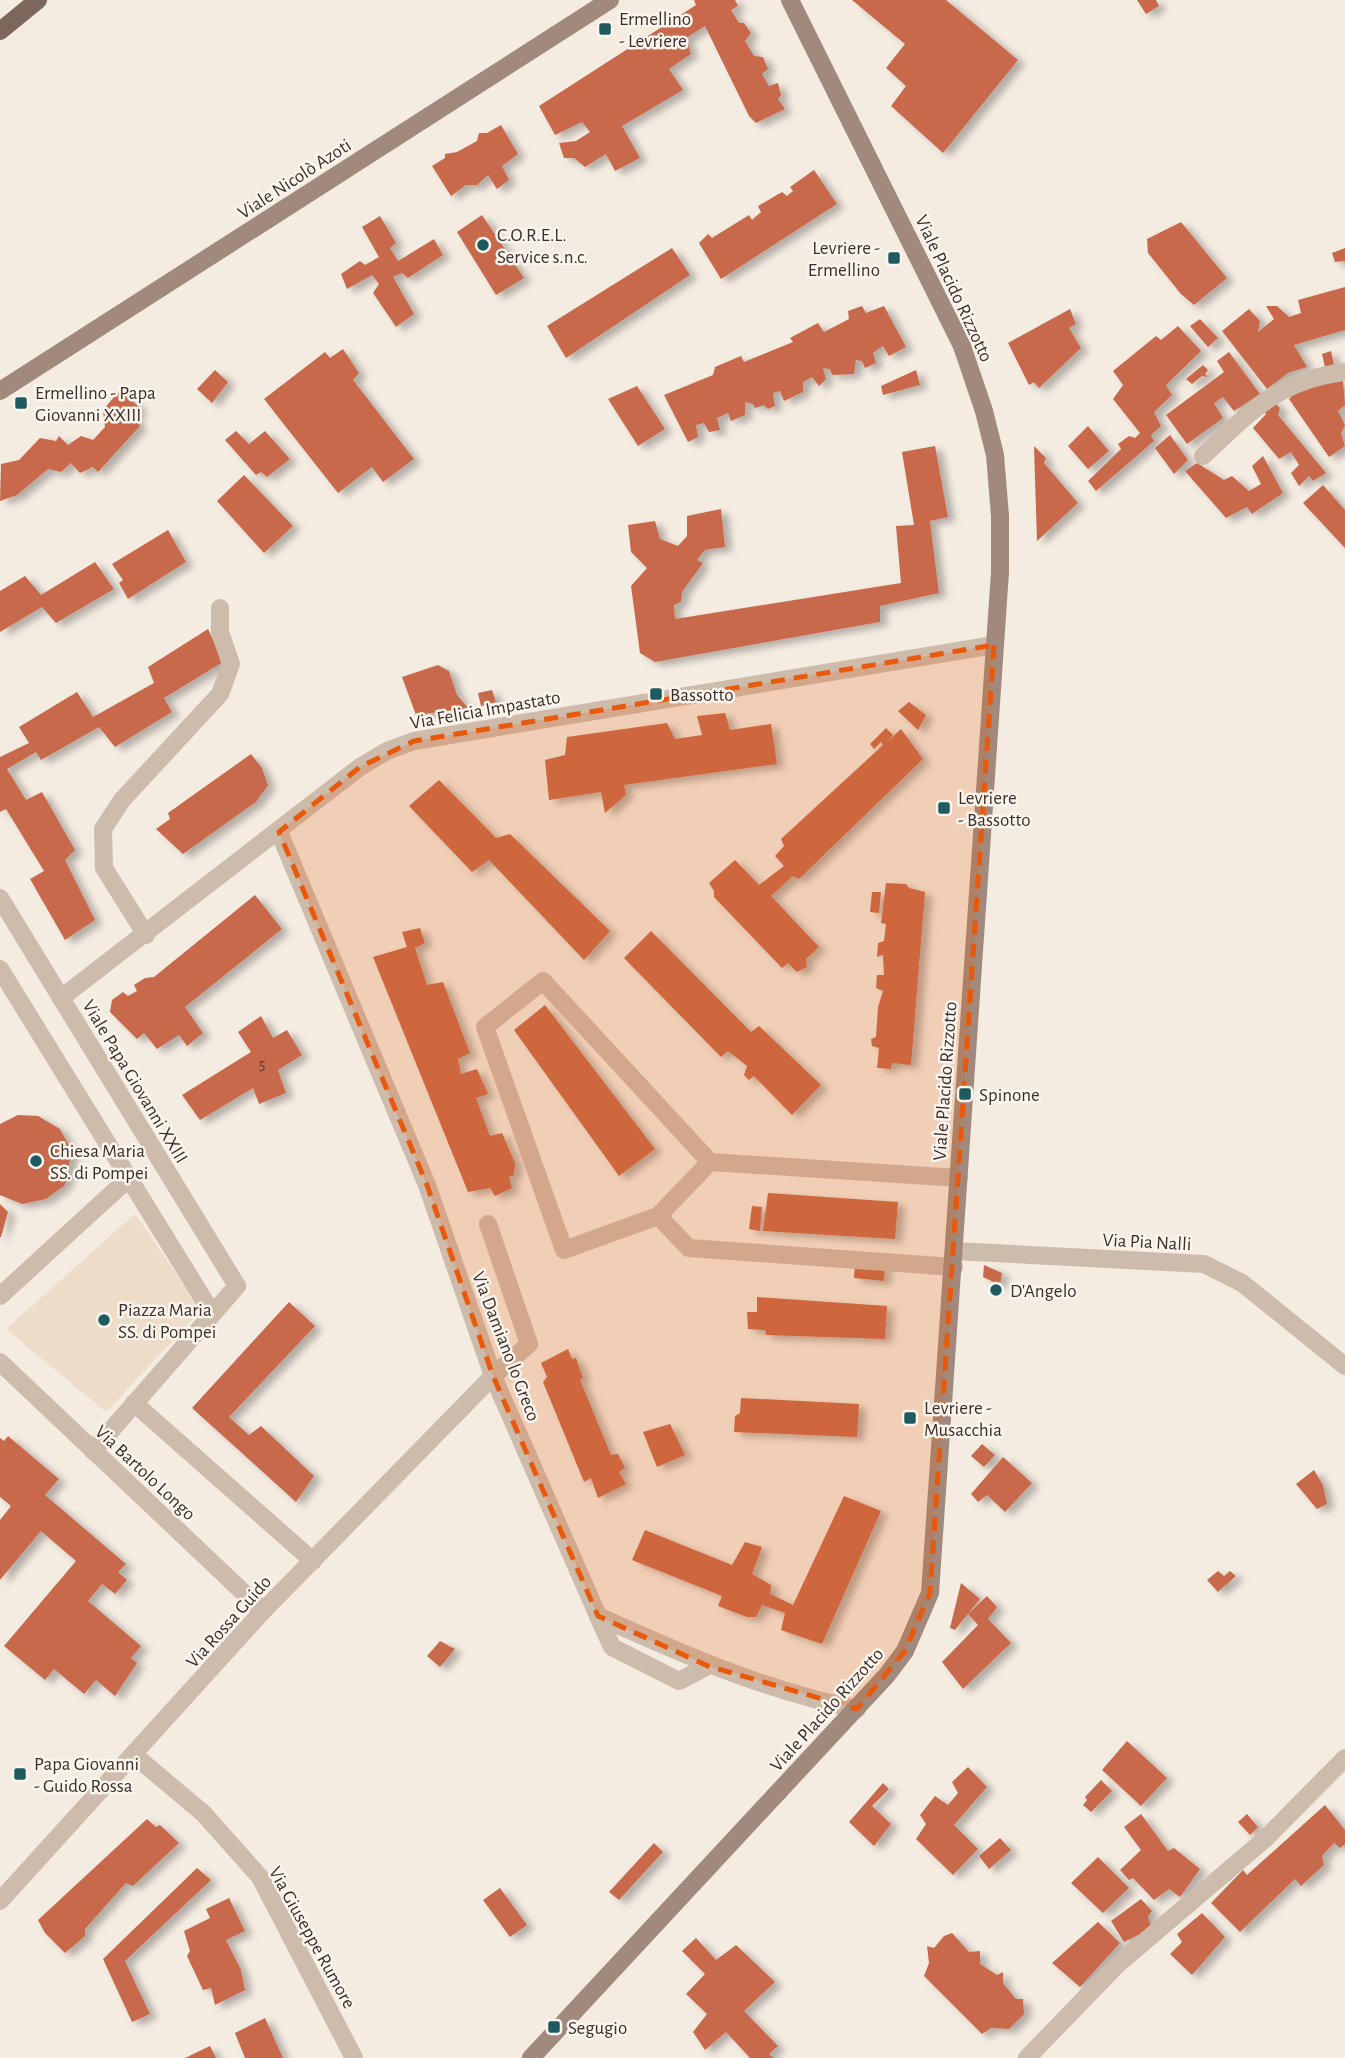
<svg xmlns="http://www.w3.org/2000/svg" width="1345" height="2058" viewBox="0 0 1345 2058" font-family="'Alegreya Sans',sans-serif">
<defs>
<filter id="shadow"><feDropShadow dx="7" dy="4" stdDeviation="3.5" flood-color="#0004"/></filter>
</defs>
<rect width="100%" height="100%" fill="#f4ebe1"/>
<path fill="#ecdcc8" d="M135,1214l66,96 -95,102 -100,-83z"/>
<g fill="#c8694b" filter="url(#shadow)">
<path d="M694,0h41l3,6 -7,4 8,13h5l7,10 -6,8 9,15 9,1 5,12 -6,5 7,12 9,-3 3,12 -3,4 7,10 -29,14 -7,-7 -44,-90 -19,12 5,16 -22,15 14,21 -61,36 18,32 -25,13 -9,-17 -21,13 -11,-9h-10l-5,-15 17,-2 14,-9 -8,-10 -27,13 -16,-29 157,-101z"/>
<path d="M852,0h94l72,60 -75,93 -52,-47 15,-20 -20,-18 19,-24z"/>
<path d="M1137,0h19l3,6 -13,8z"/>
<path d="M501,125l17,29 -16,12 7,14 -12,9 -9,-14 -11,10h-11l-15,11 -19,-30 13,-8v-4l12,-2 20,-11 2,-8h8z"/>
<path d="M814,170l23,34 -116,75 -22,-36 9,-9 4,4 37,-23 3,5 9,-8 -3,-6 24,-14 5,4 6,-5 -3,-4z"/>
<path d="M482,215l42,63 -28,17 -39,-63z"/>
<path d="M380,216l16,27 -6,5 8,13 36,-22 9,16 -35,23 -6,-5 -9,4 21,37 -18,13 -23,-34 6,-9 -7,-9 -25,14 -6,-15 19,-13 5,4 14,-8 -17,-30z"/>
<path d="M1181,222l46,56 -33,27 -13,-11 -33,-41 -1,-14z"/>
<path d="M672,248l18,27 -124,83 -19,-32z"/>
<path d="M1345,248v13l-10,1 -3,-9z"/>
<path d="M1345,287v43l-51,15 13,22 -19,6 -21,16 -45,-58 27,-22 11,12 -2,11 16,-13 -8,-13h11l12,11 12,-4 -3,-13z"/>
<path d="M862,306l4,7 18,-7 22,41 -17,9 -6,-10 -10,7 3,10 -11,5 -3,-7 -6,-1 -2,14 -22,1 -2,-6 -7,-1 3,11 -7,7 -7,-9 -9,5v10l-19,9 -4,-10 -7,2 2,13 -7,3 -4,-4 -9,3 -2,-4 -8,-2v13l-14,6 -3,-8 -11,5 3,12 -11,2 -5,-9 -8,2 2,12 -10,5 -24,-47 49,-20 2,-8 26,-11 3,6 49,-20 -3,-4 28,-15 6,9 25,-13 -1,-8z"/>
<path d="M1070,309l6,15 -7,4 12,20 -42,40 -5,-6 -5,3 -21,-42z"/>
<path d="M1200,319l18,19 -10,9 -18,-21z"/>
<path d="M1178,326l23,25 -35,34 6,10 -18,17 7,14 -10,9 3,6 -58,50 -8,-10 33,-32 -3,-5 11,-8 6,2 5,-5 -27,-34 10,-14 -10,-14 43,-35 5,4z"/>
<path d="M343,349l16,24 -6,7 61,79 -31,23 -11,-15 -34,26 -74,-94 61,-47 5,6z"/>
<path d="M1331,351l3,14 -9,2 -3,-13z"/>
<path d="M1229,352l31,42 -26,17 -11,-14 -9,6 9,15 -36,26 -21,-29 58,-43 -7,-11z"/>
<path d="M1203,365l5,5 -3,4 2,3 -5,-1 -10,8 -6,-5z"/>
<path d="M215,370l13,12 -16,21 -15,-14z"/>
<path d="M916,370l4,15 -37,10 -2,-9z"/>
<path d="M1343,380l2,25 -7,6 7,14 -4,8 4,13 -16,11 -40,-58 10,-11z"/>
<path d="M637,386l28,43 -27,17 -30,-47z"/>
<path d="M120,390l20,18 -6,10 6,8 -42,46 -5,-5 -13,6 -9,-10 -10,9 -13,-3 -31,26 -17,6 1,-37 18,-4 21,-22 16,3 3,-5 9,9 13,-9 12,4 12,-13 -2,-17z"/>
<path d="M1271,399l9,9 -2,7 48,58 -13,8 -4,-5 -10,10 -8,-13 8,-8 -8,-13 -12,7 -26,-31 13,-14 -5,-8z"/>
<path d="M1088,426l21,25 -21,18 -20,-23z"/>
<path d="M236,431l13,13 16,-13 25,28 -23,18 -6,-5 -5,3 -31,-35z"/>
<path d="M1170,435l18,25 -14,14 -19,-26z"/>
<path d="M935,446l13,71 -18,4 9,72 -59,13v16l-225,40 -15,-9 -9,-67 16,-18 -16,-16 -3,-27 27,-4 5,18 18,7 9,-10v-20l34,-7 4,38 -20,3 -8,10 6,3 -21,29 -1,10 -7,3 1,14 226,-36 -5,-57 18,-1 -12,-73z"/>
<path d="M1034,446l12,12 -2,5 34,40 -41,38z"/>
<path d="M1263,456l20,37 -31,21 -5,-7 -21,11 -41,-47 12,-8 27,17 8,-4 17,15 12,-7 -9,-18z"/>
<path d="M244,475l49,51 -29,27 -47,-52z"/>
<path d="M1323,485l22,25v38l-42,-45z"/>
<path d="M168,530l18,32 -58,37 -9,-16 4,-3 -11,-16z"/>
<path d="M95,562l19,27 -58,34 -14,-16 -42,25v-41l25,-15 16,19z"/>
<path d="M208,629l15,33 -59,36 8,14 -57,35 -16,-20 -58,33 -5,-8 -29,17 19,31 16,-8 33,58 -10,10 30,60 -30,20 -35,-61 14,-8 -38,-62 -6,3v-55l29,-14 -10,-16 58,-35 16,25 61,-34 -6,-16z"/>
<path d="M438,665l11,6 8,24 11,13 -52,7 -14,-38z"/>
<path d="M492,690l4,12 -15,4 -3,-13z"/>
<path d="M909,702l17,13 -8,15 -20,-19z"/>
<path d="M725,713l5,17 41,-6 6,40 -153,21 2,10 -21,18 -4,-21 -52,8 -4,-40 20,-5 2,-18 100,-14 8,16 27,-4 -5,-19z"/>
<path d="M886,728l7,7 -5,6 13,-12 22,30 -124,120 -6,-3 -22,20 48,51 -13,12 1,8 -10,5 -9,-9 -6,5 -68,-71v-6l-5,-8 26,-23 24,25 25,-19 -9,-10 9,-10 -3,-7 102,-94 -2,-3 -7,7 -4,-5z"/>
<path d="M251,754l11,14 6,17 -12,17 -73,52 -27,-25 14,-10 -2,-6z"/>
<path d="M439,780l57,58 14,-4 100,97 -26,29 -95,-100 -17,12 -63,-66z"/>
<path d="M886,883l20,1 3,4 16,4 -14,173 -19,-2 -1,6 -14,-1 2,-20 -7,-2 -1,-7 5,-2 2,-30 5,-16 -7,-3 1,-13h7l-1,-20 -6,2 1,-14 6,-2 2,-17 -5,-1z"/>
<path d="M872,892h9l-2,21 -9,-1z"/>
<path d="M255,895l27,34 -97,78 18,26 -16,13 -8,-11 -22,14 -13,-16 -7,6 -27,-27 2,-12 11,-8 5,4 9,-5 -3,-6 11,-7 9,-1z"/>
<path d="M420,928l5,15 -10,5 12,37 16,-3 27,71 -12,6 3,15 16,-5 11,25 -12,4 14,38 12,-3 13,30 -1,12 -5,2 3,11 -17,8 -5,-8 -22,4 -95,-235 34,-10 -5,-15z"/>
<path d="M651,931l100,101 8,-6 62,59 -29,30 -38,-39 -5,4 -5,-5 3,-9 -19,-15 -7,6 -97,-99z"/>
<path d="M545,1005l110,144 -36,27 -105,-146z"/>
<path d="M261,1016l12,22 14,-8 15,25 -24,15 8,23 -27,11 -6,-16 -53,32 -18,-25 69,-43 -13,-20z"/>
<path d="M18,1115l20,1 22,13 12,22 -7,34 -19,14 -24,5 -22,-9v-71z"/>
<path d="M768,1193l130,9 -3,37 -132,-8z"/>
<path d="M0,1204l8,8 -7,25h-1z"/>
<path d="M752,1206l10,1 -2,24 -11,-2z"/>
<path d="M855,1264l30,2 -1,15 -30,-3z"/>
<path d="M984,1265l18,8 -2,12 -17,-8z"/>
<path d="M757,1297l130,9 -2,33 -119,-4 -1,-5 -17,-1 -1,-17h10z"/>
<path d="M289,1302l26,24 -86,91 20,18 12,-9 53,50 -18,26 -104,-94z"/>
<path d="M568,1349l4,10 4,-1 7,20 -3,2 31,75 7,-1 7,14 -6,4 7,12 -28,14 -7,-20 -7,4 -41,-100 4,-5 -6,-14z"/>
<path d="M741,1398l118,6 -2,33 -123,-5 1,-16 5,-3z"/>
<path d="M670,1424l15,31 -28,12 -14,-35z"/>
<path d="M8,1436l51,43 -14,16 81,69 -8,8 9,8 -12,14 -13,-10 -14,17 53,45 -10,12 6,5 -22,33 -19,-16 -12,14 -30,-25 -9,11 -41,-34 72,-85 -35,-30 -41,49v-60l11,-14 -11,-9v-59l4,3z"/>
<path d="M982,1444l13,11 -11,12 -13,-11z"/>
<path d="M1003,1457l29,26 -27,29 -18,-17 -9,7 -7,-8z"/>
<path d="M1314,1470l9,15 4,19 -10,5 -21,-25z"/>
<path d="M844,1496l37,15 -59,133 -41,-14 4,-17 -23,-8 -6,12h-9l-29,-11 4,-10 -90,-36 13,-30 87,35 13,-23 17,5 -10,27 19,11 -1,9 23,11z"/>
<path d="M1218,1571l6,5 6,-5 6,5 -18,16 -11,-12z"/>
<path d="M961,1583l19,16 -25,31 -5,-2z"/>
<path d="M987,1596l10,11 -9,12 23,24 -48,46 -21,-27 36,-37 -10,-11z"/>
<path d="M440,1641l15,8 -15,18 -13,-11z"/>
<path d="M1127,1741l40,37 -26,28 -39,-36z"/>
<path d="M968,1767l19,20 -33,38 24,24 -25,26 -37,-36 10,-15 -6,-9 15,-19 13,9 10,-12 -6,-11z"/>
<path d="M1101,1780l11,11 -21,21 -8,-7 4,-5 -2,-3z"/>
<path d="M883,1783l6,6 -17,17 19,18 -17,22 -25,-24z"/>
<path d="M1325,1805l20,25v14l-5,4 -6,-5 -12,13 2,9 -23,21 -6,-7 -55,53 -29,-29 32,-33 4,5z"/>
<path d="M1141,1814l27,37 6,-3 26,21 -20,28 -11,-8 -15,11 -21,-22 -4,2 -9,-10 21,-20 -17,-23z"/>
<path d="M1247,1814l11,13 -8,8 -12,-13z"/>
<path d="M147,1819l9,8 4,-2 19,18 -46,43 -7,-3 -41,46v7l-20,17 -20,-20 -7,-13z"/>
<path d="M1000,1838l11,12 -22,19 -10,-13z"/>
<path d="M654,1843l9,9 -44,48 -10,-8z"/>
<path d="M1098,1857l31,31 -26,25 -32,-30z"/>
<path d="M197,1868l14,12 -86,81 25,53 -18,8 -29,-63z"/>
<path d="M500,1888l27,37 -17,12 -27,-37z"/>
<path d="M229,1898l16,33 -19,9 15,30 4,20 -30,15 -4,-17 -8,2 -16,-34 3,-5 -6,-20 26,-13 -4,-9z"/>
<path d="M1141,1899l11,12 -4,6 4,11 -28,14 -13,-21z"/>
<path d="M1202,1913l23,24 -33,38 -22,-21 12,-12 -5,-8z"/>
<path d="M1098,1922l22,21 -40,44 -28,-24z"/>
<path d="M952,1933l17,19 11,-1v13l17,11 6,-3v11l13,16h7l1,15 -15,15 -18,-1 -9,6 -58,-58 5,-13 -2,-17 7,2 10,-12z"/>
<path d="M696,1938l20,22 20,-15 39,37 -31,29 34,35 -9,8 5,4h-24l-24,-26 -21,18 -12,-18 14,-18 -21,-20 19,-20 -23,-23z"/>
<path d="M265,2018l18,40h-38l-10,-25z"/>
<path d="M210,2046l6,12h-31z"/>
</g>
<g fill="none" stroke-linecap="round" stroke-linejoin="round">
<g stroke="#cdbbac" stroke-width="18">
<path d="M1203,456c47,-44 75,-76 142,-84"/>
<path d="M279,832l148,353 66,191 105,240c84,38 168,75 259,93"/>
<path d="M0,898l237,388 -144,165"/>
<path d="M146,935l-42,-67 -1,-39 19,-29 98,-106 11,-30 -11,-32v-24"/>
<path d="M0,969l212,344"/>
<path d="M61,998l299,-231 27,-16 27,-10 580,-96"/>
<path d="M710,1162l-167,-181 -58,46 79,223 94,-34 52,-54 249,16"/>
<path d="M658,1216l31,32 265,19"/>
<path d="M955,1251l249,13 38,19 103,83"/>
<path d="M0,1296l129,-118"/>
<path d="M0,1362l263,249"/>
<path d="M134,1403l179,158"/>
<path d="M598,1616l14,31 67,34 29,-15"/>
<path d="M135,1756l68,57 57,64 94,181"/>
<path d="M0,1901l263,-290 230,-235 36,-32 -41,-120"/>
<path d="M1027,2058l90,-93 148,-126 80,-81"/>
</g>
<g stroke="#a18a7d" stroke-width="18">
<path d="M0,391l610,-391"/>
<path d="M531,2058l356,-383 18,-24 25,-58 70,-1021v-56l-5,-61 -11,-44 -22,-65 -172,-346"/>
</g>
<path stroke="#7d675c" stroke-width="18" d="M0,31l38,-31"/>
</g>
<path fill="#e8590c" fill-opacity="0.2" stroke="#e8590c" stroke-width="5" stroke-dasharray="14 9" stroke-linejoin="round" d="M994,645l-64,948 -25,58 -48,58 -149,-43 -110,-50 -105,-240 -66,-191 -148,-353 81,-65 54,-26z"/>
<g fill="#1f5a5e" stroke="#fbf5ee" stroke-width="2.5">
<rect x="598" y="22" width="14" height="14" rx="3.5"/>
<circle cx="483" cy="245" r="7"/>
<rect x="887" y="251" width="14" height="14" rx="3.5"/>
<rect x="14" y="396" width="14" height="14" rx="3.5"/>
<rect x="649" y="687" width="14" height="14" rx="3.5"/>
<rect x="937" y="801" width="14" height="14" rx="3.5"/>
<rect x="958" y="1087" width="14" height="14" rx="3.5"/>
<circle cx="36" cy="1161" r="7"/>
<circle cx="996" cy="1290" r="7"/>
<circle cx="104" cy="1320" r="7"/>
<rect x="903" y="1411" width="14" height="14" rx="3.5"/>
<rect x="13" y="1767" width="14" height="14" rx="3.5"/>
<rect x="547" y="2020" width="14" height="14" rx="3.5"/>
</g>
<g text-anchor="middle" stroke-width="5" stroke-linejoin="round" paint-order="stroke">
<g font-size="16" fill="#5e3e33">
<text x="262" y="1069">5</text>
</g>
<g font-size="19" fill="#3b302b" stroke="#fbf5ee" text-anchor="start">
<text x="619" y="25">Ermellino<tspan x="619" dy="22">- Levriere</tspan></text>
<text x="497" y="241">C.O.R.E.L.<tspan x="497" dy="22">Service s.n.c.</tspan></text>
<text x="880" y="254" text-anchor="end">Levriere -<tspan x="880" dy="22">Ermellino</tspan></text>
<text x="35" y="399">Ermellino - Papa<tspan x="35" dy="22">Giovanni XXIII</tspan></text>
<text x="670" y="701">Bassotto</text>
<text x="958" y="804">Levriere<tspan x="958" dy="22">- Bassotto</tspan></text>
<text x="979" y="1101">Spinone</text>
<text x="50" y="1157">Chiesa Maria<tspan x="50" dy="22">SS. di Pompei</tspan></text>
<text x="1010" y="1297">D'Angelo</text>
<text x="118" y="1316">Piazza Maria<tspan x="118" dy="22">SS. di Pompei</tspan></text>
<text x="924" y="1414">Levriere -<tspan x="924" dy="22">Musacchia</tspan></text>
<text x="34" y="1770">Papa Giovanni<tspan x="34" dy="22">- Guido Rossa</tspan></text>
<text x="568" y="2034">Segugio</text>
</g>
<g font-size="19" fill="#3b302b" stroke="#fbf5ee">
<text transform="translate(294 178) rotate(-33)" y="7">Viale Nicolò Azoti</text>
<text transform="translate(955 288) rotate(65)" y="7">Viale Placido Rizzotto</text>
<text transform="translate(485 709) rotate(-10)" y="7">Via Felicia Impastato</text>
<text transform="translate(136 1081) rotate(59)" y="7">Viale Papa Giovanni XXIII</text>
<text transform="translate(944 1081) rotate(-86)" y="7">Viale Placido Rizzotto</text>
<text transform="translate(1147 1241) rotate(3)" y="7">Via Pia Nalli</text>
<text transform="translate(507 1346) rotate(69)" y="7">Via Damiano lo Greco</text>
<text transform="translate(146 1472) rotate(43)" y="7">Via Bartolo Longo</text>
<text transform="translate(228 1621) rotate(-48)" y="7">Via Rossa Guido</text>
<text transform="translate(826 1709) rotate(-48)" y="7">Viale Placido Rizzotto</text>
<text transform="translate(313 1937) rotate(61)" y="7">Via Giuseppe Rumore</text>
</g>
</g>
</svg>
